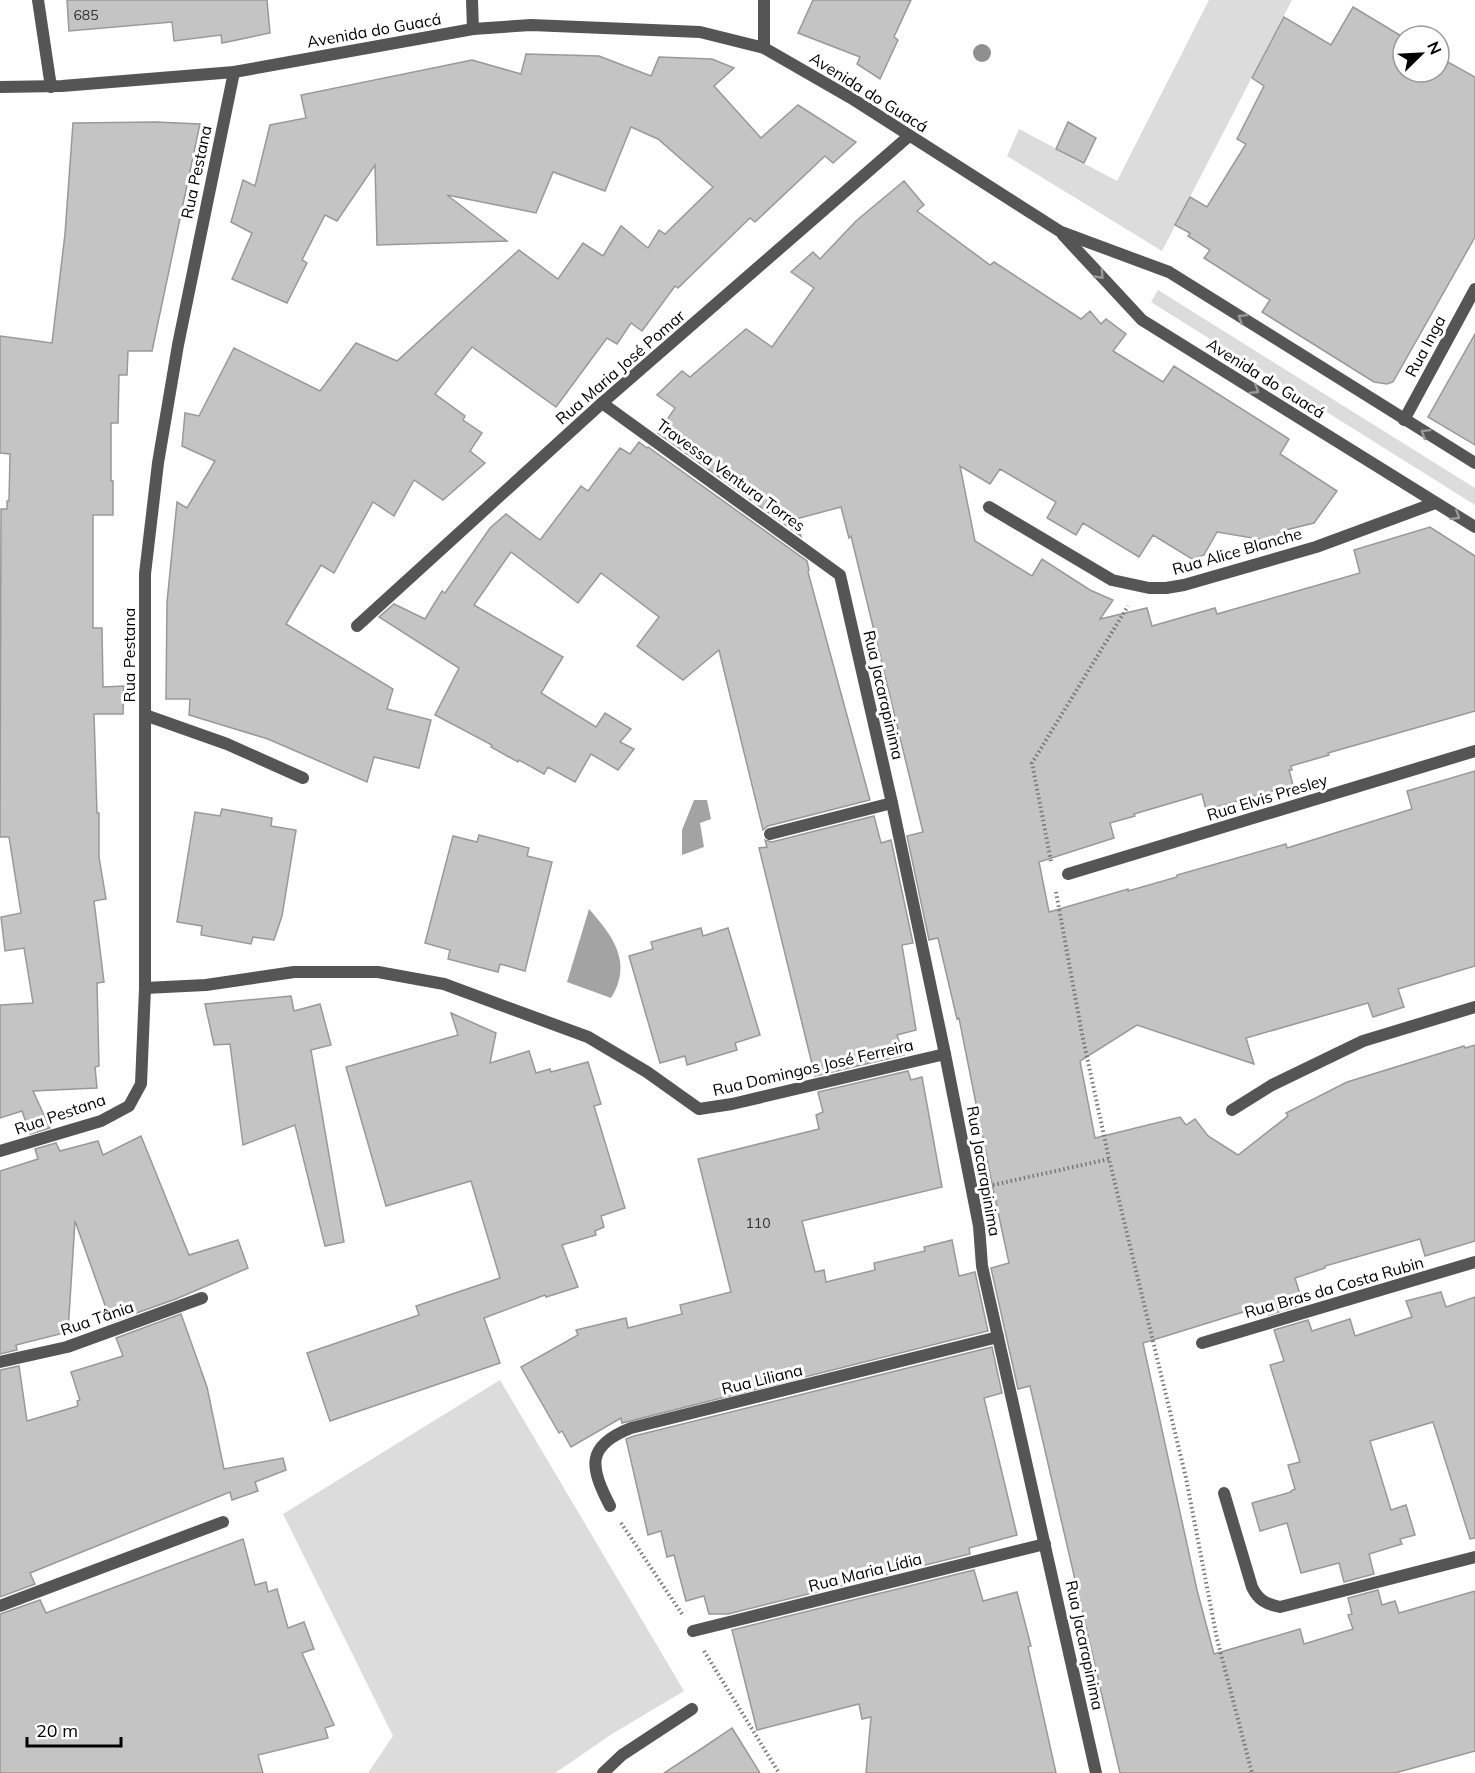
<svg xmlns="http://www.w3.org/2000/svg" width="1475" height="1773" viewBox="0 0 1475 1773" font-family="Mulish,sans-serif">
<rect width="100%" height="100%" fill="#fff"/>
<g fill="#dcdcdc">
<path d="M1209,0h83l-130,251 -155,-95 12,-27 98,52z"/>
<path d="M1158,290l317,198v17l-324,-203z"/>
<path d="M500,1380l184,311 -72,43 -57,39h-187l25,-37 -110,-222z"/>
</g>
<g fill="#a3a3a3">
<path d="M694,800h13l4,19 -11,4 4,24 -22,8v-25z"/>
<path d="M589,909c24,27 44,54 22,89l-44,-16z"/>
</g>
<g fill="#c4c4c4" stroke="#999" stroke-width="1.5">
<path d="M67,0h200l3,33 -48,10 -1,-8 -47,6 -2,-19 -103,9z"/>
<path d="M813,0h98l-17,37 4,3 -18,39 -23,-15 3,-7 -62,-24z"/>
<path d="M1353,7l50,30v35h36v-15l36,20v160l-82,145 -6,2 -13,-2 -112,-70 8,-12 -66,-42 6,-8 -22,-14 2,-3 -15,-8 15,-28 17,10 39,-63 -9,-5 27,-53 -12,-8 32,-61 47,28z"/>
<path d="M526,54l73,2 52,20 8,-19 53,2 22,9 -20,18 47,52 37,-33 58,37 -23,21 -8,-7 -70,66 -5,-4 -72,70 -3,-2 -33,45 -11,-8 -14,21 -10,-6 -51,69 -84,-60 -37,47 30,22 -2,4 19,13 -12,18 15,12 -42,37 -29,-20 -20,36 -21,-14 -39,71 -13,-8 -35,59 107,65 -6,20 44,11 -12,48 -45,-11 -7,25 -99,-43 -79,-24 1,-16h-24l1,-97 10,-100 10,6 28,-47 -33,-15 3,-33 14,3 35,-68 86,43 36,-48 41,18 122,-111 39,29 25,-36 20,13 18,-30 27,22 11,-18 6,4 48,-47 -55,-48 -27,-12 -26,64 -52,-19 -17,41 -89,-18 60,46 -130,4 -2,-80 -38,56 -12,-6 -23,45 5,3 -20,40 -55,-24 20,-46 -21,-11 12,-42 12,6 15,-61 36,-7 -5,-23 171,-35 49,14z"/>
<path d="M156,122l44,2 -48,227h-24l-1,24h-8l-1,48h-7v58h2v34h-20v113h9l1,59 21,-1 -1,28h-29l3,99h2v44l7,42 -12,2 10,81 -7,1 2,83 -4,1 2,21 -64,3 17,37 -20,6 -8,-23 -22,7v-113l33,-2 -9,-55 -19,3 -4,-34 20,-4 -12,-76h-9l1,-328h6v-8h2l1,-47 -10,-1v-117l52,7 13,-109 8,-111z"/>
<path d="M1068,122l28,16 -12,25 -28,-14z"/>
<path d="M904,181l20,24 -7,6 73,54 4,-3 87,57 9,-8 11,13 5,-5 20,15 -13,17 50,31 11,-16 115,73 -9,15 57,37 -23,32 -32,8 -6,11 -59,-10 -13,23 -12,4 -39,-24 -14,22 -56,-34 -7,12 -29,-17 9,-16 -56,-33 -10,15 -30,-18 15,75 57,35 10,-17 48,31 23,10 -13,19 47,-11 5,18 63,-18 2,6 143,-41 -6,-23 76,-23 45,29v155l-147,42 1,2 -38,11 1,4h-3l4,15 -87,25 -4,-16 -68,20 1,2 -25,7 4,15 -75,24 10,50 79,-23v2l49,-14v-2l109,-31 1,4 125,-39 -5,-18 68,-20v195l-77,23 6,18 -31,10 -5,-14 -122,35 8,26 -117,-39 -57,36 15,77 85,-21 6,8 9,-6 13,17 30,19 50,-39 -2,-3 61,-31 117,-36 1,2 10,-3v196l-50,15 -5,-17 -95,27v2l-30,10 8,26 -34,11 -3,-10 -123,38 54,247 17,64 86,-25 4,15 49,-15 -5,-14 4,-1 -4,-16 30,-8 4,15 13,-4 4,12 76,-22v160l-80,22h-275l-90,-387 -12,3 -27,-121 18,-5 -17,-79 -33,-166 -2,1 -19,-81 -9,2 -22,-104 16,-4 -72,-296 -2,2 -8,-31 -45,12 5,17 -143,-103 17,-25 -18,-13 25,-24 8,6 56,-48 26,18 42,-59 -23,-16 22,-20 7,7 36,-38z"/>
<path d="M1475,334v111l-47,-28z"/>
<path d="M639,442l8,6 1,-1 159,114 2,9 -1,2 62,228 -102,26 -5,4 -44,-180 -36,30 -46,-34 22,-29 -58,-44 -23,30 -67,-51 -37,53 89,52 -22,36 55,34 9,-14 26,16 -11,13 14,7 -16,21 -27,-16 -16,28 -27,-15 -4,7 -25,-14 -1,2 -27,-15 1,-2 -57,-30 24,-47 -80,-51 15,-13 31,15 17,-28 3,2 45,-65 16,-14 34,26 41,-54 7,5 32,-43 10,6z"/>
<path d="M222,809l50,9 -1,8 25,4 -14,86 -8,24 -21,-3 -2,7 -50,-9 1,-9 -25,-4 18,-110 25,4z"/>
<path d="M874,816l7,27 10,-3 22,103 -11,2 14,85 -19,5 7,20 -89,21 -56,-228 8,-1 -2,-7 7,2z"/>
<path d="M479,835l50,13 -2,8 25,6 -27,109 -25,-7 -2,8 -50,-13 2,-9 -25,-7 28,-107 24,6z"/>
<path d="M701,928l2,8 25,-8 32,107 -25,8 2,7 -50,15 -2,-9 -25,7 -31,-107 24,-7 -2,-7z"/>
<path d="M291,996l3,15 26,-7 11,41 -20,5 33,192 -19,4 -30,-121 -52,20 -13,-101 -16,1 -9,-41z"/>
<path d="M451,1013l45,20 -6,30 39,-12 7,22 14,-4 1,3 37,-10 13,42 -7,2 31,102 -24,8 3,11 -9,4 1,4 -34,10 16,42 -32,10 -1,-2 -61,23 16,45 -170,58 -23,-68 112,-38 -3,-9 84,-28 -29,-97 -85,25 -40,-139 112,-32z"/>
<path d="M908,1071l3,9 11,-3 20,110 -140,34 13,51 9,-2 2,12 49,-12 -1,-7 51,-12 -1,-4 28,-7 7,36 16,-4 13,59 -366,92 -1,-5 -50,29 -9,-16 -3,2 -38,-66 57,-32 -2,-5 50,-12 2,10 54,-14 -2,-9 51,-13 -33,-133 121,-30 -3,-14 7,-3 -5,-20z"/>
<path d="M141,1136l48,119 49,-15 10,28 -72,31 -65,23 -36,-101 -7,111 -52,13 1,5 -17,4v-183l38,-12 -3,-10 21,-6 4,8 38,-10 5,14z"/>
<path d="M1441,1292l5,15 29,-10v241l-5,1 -37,-117 -63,19 21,69 15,-5 9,30 -15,4 2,5 -33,10 5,20 -30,8 -5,-19 -38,10 -14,-50 -27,8 -8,-28 39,-11v-1l4,-2 -7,-24 12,-3 -30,-97 14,-4 -10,-31 34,-10 4,11 38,-12 5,17 57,-19 -6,-16z"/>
<path d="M181,1314l26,73 17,82 59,-11 3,12 -31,12 3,9 -26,9 -2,-8 -200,81 5,11 -35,13v-227l19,-4 8,55 51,-15 -1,-5 3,-1 -9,-28 52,-16 -7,-18z"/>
<path d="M992,1347l10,46 -18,5 33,137 -48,13 1,6 -242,60h-19l-5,-18 -18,5 -12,-46 -7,2 -6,-26 -13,4 -22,-96 8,-3z"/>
<path d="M243,1539l12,46 11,-3 2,10 9,-3 11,39 16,-6 10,27 -12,4 32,72 -9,3 3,10 -70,17 5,18h-263v-159l40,-14 6,13z"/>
<path d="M974,1570l9,31 34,-9 14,54 -3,1 28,126h-190l5,-56 -9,2 -3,-15 -102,26 -25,-100z"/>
<path d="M732,1728l28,45h-96l40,-26z"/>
</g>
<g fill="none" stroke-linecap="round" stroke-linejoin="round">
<g stroke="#777" stroke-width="4" stroke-dasharray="1.5 3" stroke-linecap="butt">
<path d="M1051,861l-19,-98 96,-157"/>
<path d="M1056,892l26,142 27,125 77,319 31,161 35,134"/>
<path d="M993,1185l116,-26"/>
<path d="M621,1523l61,91"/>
<path d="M704,1651l75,122"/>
</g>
<g stroke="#555" stroke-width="12">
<path d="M38,0l13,87"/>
<path d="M472,0l1,29"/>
<path d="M764,48v-48"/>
<path d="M602,403l238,172 52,228 53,251 34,172 3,40 114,507"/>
<path d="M1404,420l71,-131"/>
<path d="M989,507l123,73 37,8h17l18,-3 132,-38 119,-44"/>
<path d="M357,626l245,-223 307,-267"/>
<path d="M145,715l82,29 76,34"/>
<path d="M770,834l122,-31"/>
<path d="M1068,874l407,-123"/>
<path d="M145,988l61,-3 88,-13h84l66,12 144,53 59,35 52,37 33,-5 213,-50"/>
<path d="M1232,1110l40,-25 91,-44 112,-34"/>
<path d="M0,1151l101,-30 28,-15 12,-22 4,-96v-414l13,-111 20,-118 56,-273"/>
<path d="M1202,1343l273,-81"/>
<path d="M0,1362l67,-15 135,-49"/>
<path d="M1224,1493l28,94c6,13 14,17 28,20l195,-50"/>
<path d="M610,1506c-20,-39 -25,-60 21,-78l367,-91"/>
<path d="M0,1606l223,-84"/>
<path d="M693,1631l352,-87"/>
<path d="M603,1773l19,-18 70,-46"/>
</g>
<g stroke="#555" stroke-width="12">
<path d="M0,87l62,-1 172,-14 239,-43 58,-4 169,7 64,16 87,50 210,134 108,40 306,191"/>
<path d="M1063,235l79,85 333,207"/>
</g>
</g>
<circle fill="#8f8f8f" cx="982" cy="53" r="9"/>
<defs><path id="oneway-chevron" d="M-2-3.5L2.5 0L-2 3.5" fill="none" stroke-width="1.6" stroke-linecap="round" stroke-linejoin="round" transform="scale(1.5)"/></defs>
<g stroke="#999">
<use href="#oneway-chevron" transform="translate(1100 275) rotate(47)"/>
<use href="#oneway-chevron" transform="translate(1242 318) rotate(-148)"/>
<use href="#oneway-chevron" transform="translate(1255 390) rotate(32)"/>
<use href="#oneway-chevron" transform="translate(1425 433) rotate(-148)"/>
<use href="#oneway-chevron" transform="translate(1456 516) rotate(32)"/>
</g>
<g text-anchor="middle" stroke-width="6" stroke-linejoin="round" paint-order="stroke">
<g font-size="14" fill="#313131">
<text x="86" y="20">685</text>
<text x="758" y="1228">110</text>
</g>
<g font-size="16" fill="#000" stroke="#fff">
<text transform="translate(374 30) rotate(-10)" y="6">Avenida do Guacá</text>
<text transform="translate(869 92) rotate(32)" y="6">Avenida do Guacá</text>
<text transform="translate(196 172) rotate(-78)" y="6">Rua Pestana</text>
<text transform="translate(1425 346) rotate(-62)" y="6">Rua Inga</text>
<text transform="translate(620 367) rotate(-41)" y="6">Rua Maria José Pomar</text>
<text transform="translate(1266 378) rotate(32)" y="6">Avenida do Guacá</text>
<text transform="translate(731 475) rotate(36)" y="6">Travessa Ventura Torres</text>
<text transform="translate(1237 551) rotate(-16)" y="6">Rua Alice Blanche</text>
<text transform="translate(129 655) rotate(-90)" y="6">Rua Pestana</text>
<text transform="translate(884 695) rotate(77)" y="6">Rua Jacarapinima</text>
<text transform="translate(1267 797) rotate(-17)" y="6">Rua Elvis Presley</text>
<text transform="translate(813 1067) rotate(-13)" y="6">Rua Domingos José Ferreira</text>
<text transform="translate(60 1114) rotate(-19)" y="6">Rua Pestana</text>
<text transform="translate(984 1171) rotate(80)" y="6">Rua Jacarapinima</text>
<text transform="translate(1334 1287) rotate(-16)" y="6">Rua Bras da Costa Rubin</text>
<text transform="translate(97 1318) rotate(-19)" y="6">Rua Tânia</text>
<text transform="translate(762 1379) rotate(-14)" y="6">Rua Liliana</text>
<text transform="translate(865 1572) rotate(-14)" y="6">Rua Maria Lídia</text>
<text transform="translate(1085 1645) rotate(78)" y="6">Rua Jacarapinima</text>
</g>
</g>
<g transform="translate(1421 54) rotate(66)"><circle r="28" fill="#ffffff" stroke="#999999" stroke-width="1.5"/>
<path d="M0-4.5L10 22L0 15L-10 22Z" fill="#000000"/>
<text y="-9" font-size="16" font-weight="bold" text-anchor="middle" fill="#000000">N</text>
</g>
<path d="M27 1737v9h94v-9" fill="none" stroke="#000000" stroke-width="3"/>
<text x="36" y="1737" font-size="18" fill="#000000" stroke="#ffffff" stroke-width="4.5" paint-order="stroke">20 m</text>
</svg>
